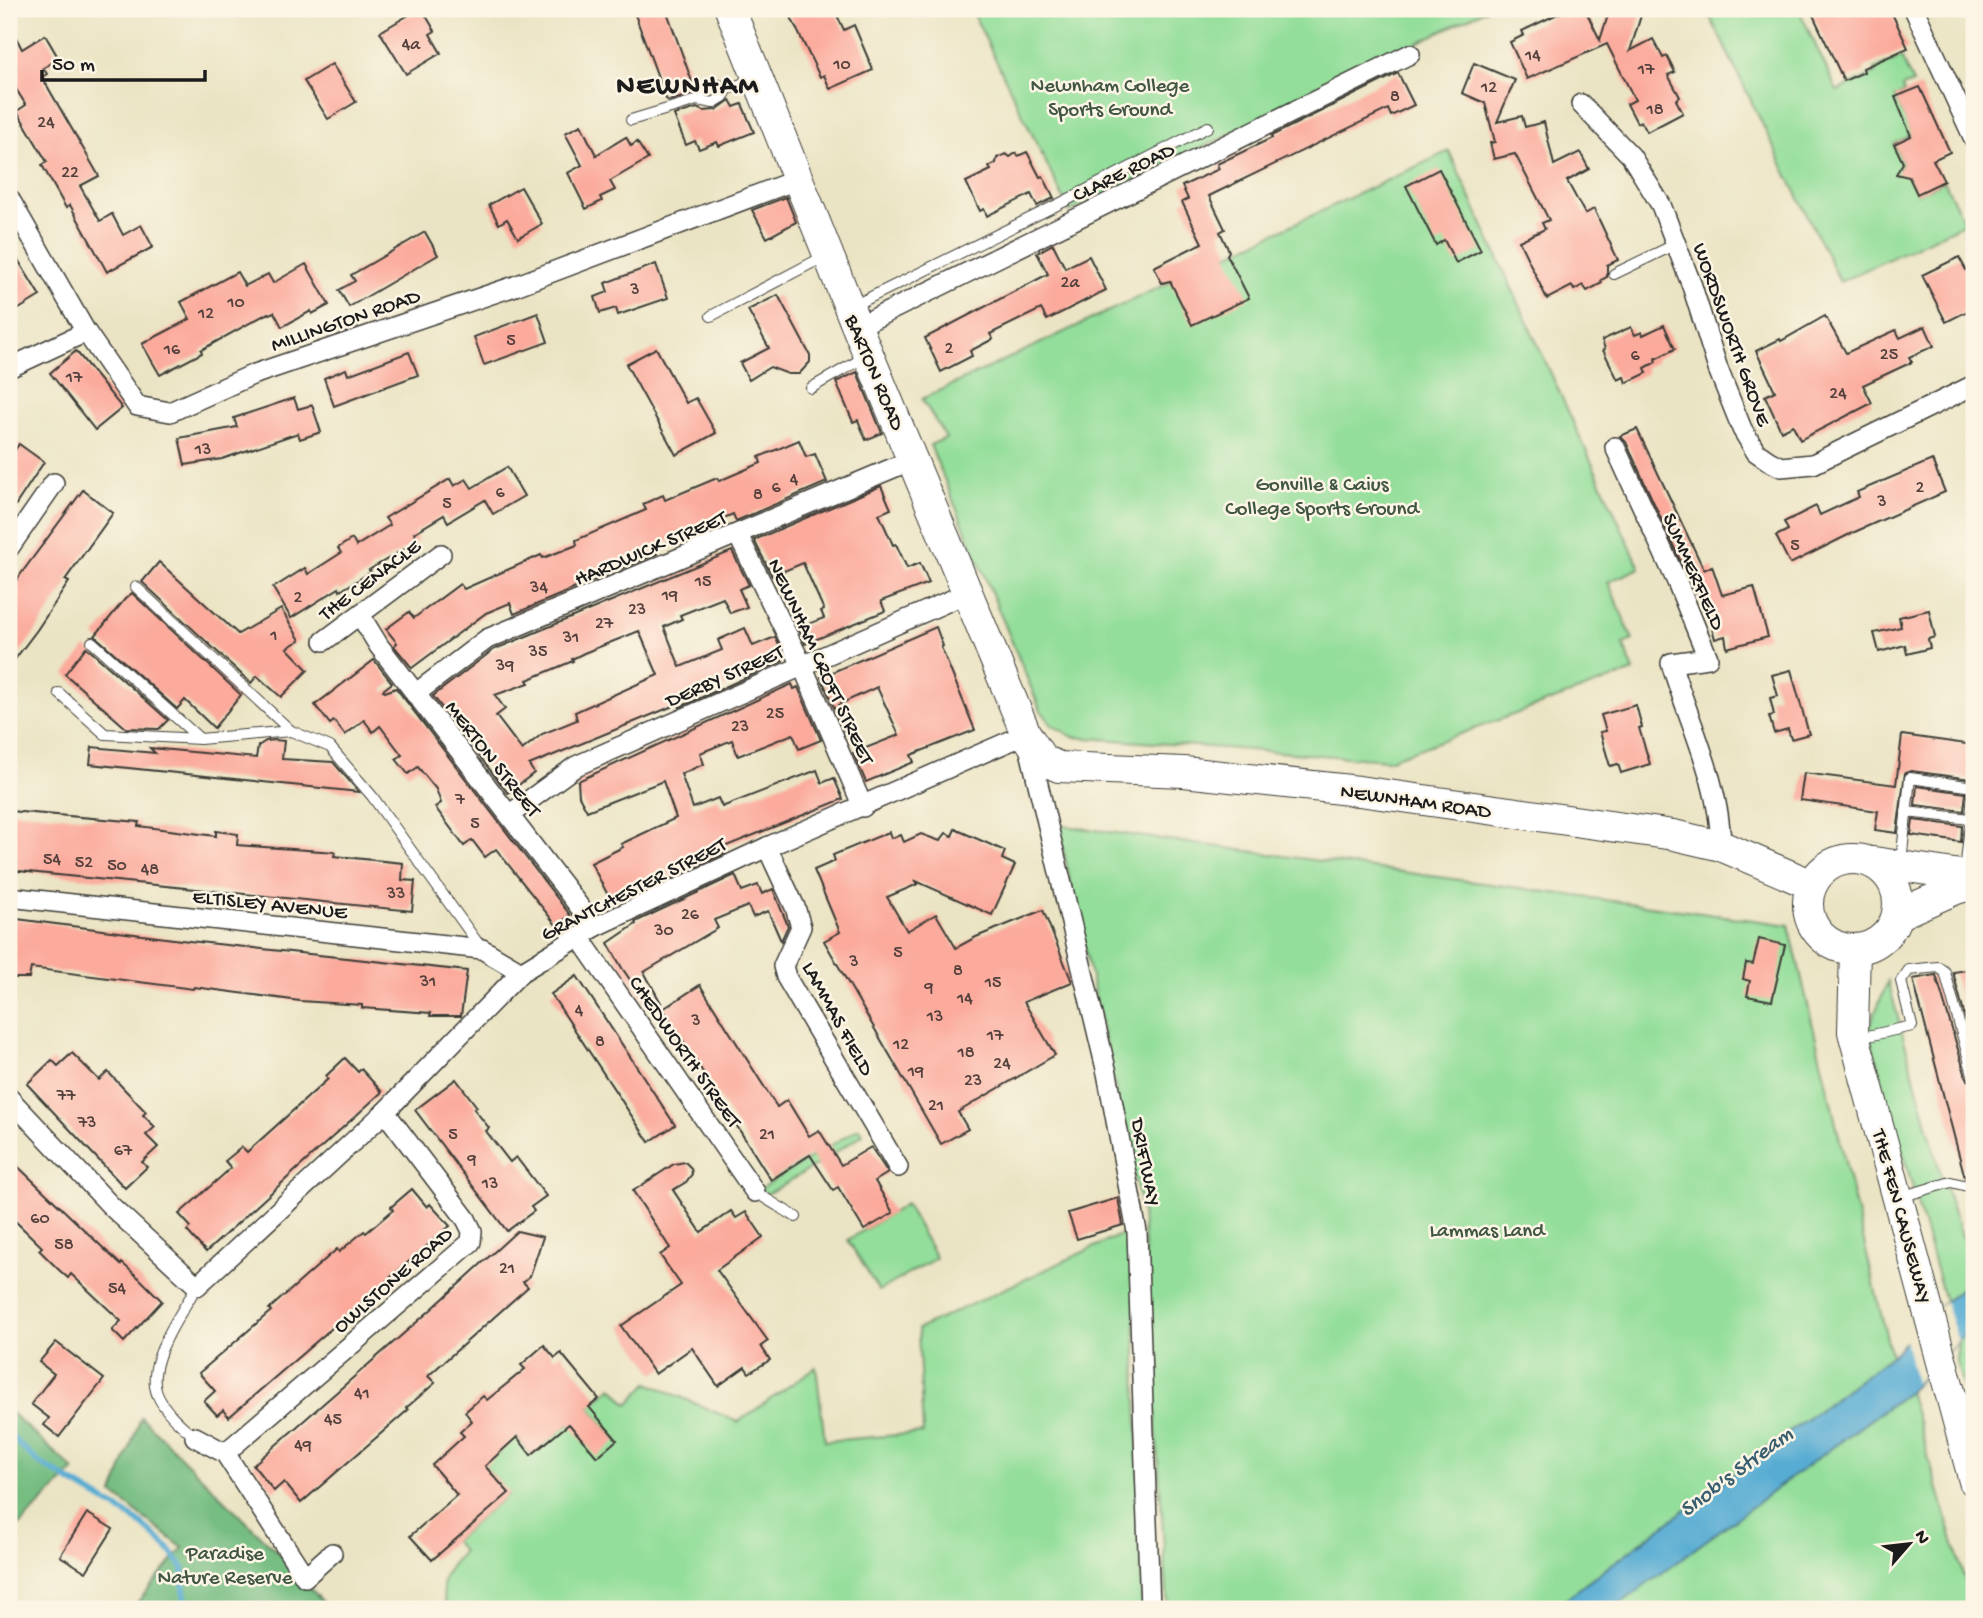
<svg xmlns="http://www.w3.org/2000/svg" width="1983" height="1618" viewBox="0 0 1983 1618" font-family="'Gochi Hand',sans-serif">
<rect width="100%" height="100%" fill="#fcf5e5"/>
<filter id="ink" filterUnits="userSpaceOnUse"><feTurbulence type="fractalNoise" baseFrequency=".0143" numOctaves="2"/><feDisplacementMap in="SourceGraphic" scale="14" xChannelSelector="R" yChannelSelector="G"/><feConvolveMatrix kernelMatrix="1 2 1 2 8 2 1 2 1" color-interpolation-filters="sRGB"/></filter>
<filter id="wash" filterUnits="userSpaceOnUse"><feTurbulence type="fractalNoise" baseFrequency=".00686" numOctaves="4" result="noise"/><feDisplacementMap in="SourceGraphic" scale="28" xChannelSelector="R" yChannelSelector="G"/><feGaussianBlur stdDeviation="1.57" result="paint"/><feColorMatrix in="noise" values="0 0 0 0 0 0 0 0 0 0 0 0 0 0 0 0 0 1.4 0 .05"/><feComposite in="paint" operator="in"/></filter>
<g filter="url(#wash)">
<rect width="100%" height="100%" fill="#ebe4c4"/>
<g fill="#93de9a" stroke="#587d5b" stroke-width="2">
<path d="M971,9h516l-417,203z"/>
<path d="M1706,9h99l-5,3 37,79 39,-18 -1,-4 26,-12 12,26 -11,4 2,6 -9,4 17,38 -18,9 9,19 -4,6 10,8 8,17 27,-13 21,42 -125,59z"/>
<path d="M1449,151l191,417 -32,14 25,58 -10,4 11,27 -246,89 -315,-23 -21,-12 -12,-16 -110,-264 16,-7 -24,-39z"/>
<path d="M1058,825l731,100 102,431 -339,253h-384l-26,-397z"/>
<path d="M1888,981l52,191 34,98v10l-29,21 -77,-271z"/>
<path d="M859,1128l4,6 -46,31 -50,29 -7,-5z"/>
<path d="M906,1204l30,54 -57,33 -31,-51z"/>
<path d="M1133,1229l9,380h-695c-9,-32 -4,-34 16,-58l-9,-10 54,-47 -25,-30 17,-11 -13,-15 18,-15 26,32 38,-31 48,16 -28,-33 23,-20 16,17 20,-21 90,39 78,-55 9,74 98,-8 -5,-104z"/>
<path d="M1974,1325v101l-18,-65 2,-20z"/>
<path d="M1909,1391l64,218h-360z"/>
</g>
<g fill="#76bd82" stroke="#496c4f" stroke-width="2">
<path d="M9,1411l65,59 -65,66z"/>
<path d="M141,1417l146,145 42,47h-197l51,-61 -70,-54z"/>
</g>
<path fill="#57acd3" stroke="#3a6478" stroke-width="2" d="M1974,1280v45l-65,66 -296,218h-61l339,-253 54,-55z"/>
<path fill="#ebe4c4" d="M1945,1301l13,40 -43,42 -10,-44z"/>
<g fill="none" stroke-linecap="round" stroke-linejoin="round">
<path stroke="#57acd3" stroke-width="6" d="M9,1435l29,27 100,59 31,28 14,19 2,41"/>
</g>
<g id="blocks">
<g fill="#fbaa9c" fill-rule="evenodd">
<path d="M419,9h3l13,22 -5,3 11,19 -35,21 -26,-42z"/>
<path d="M633,9h33l29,81 -2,4 -24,7 -3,-2z"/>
<path d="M787,9h47l10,21 10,-5 19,45 -43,19 -6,-14 -4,2z"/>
<path d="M1568,9h17l15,31 10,-31h33l-13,42 23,-12 10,19 4,-2 8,16 -7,3 12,22 -4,3 7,13 -36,19 -6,-11 -4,2 -10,-19 8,-4 -28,-56 -80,35 -17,-37 14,-7 -2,-4z"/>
<path d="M1827,9h63l18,39 -45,20 1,4 -20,9 -31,-66z"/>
<path d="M9,24l13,25 23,-14 14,24 -16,9 4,6 -5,3 57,99 -19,10 20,35 12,-7 11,21 18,-10 12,22 -46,25 -37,-67 -4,3 -24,-43 5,-3 -30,-51 9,-6 -17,-27z"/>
<path d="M1474,63l41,17 -18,42 25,-6 3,11 19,-5 10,43 26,-13 9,17 -22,12 18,33 9,-5 24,51 -11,5v12l-6,3 1,3 -15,8 -4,-6 -9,5 -2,-4 -25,13 -28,-58 26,-12 -3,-6 7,-3 -34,-66 -21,5 -4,-16 5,-1 -10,-39 -23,-10z"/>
<path d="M332,64l24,38 -28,17 -24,-38z"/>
<path d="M1398,73l16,32 -23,11 -3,-7 -179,87 16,33 -5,3 9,19 -2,4 22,43 -57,27 -22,-44 -8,2 -8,-16 48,-24 -20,-41 6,-3 -6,-13 37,-17 -2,-5 55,-26 -1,-2z"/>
<path d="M1920,87l30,65 -17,8 11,21 -27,13 -8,-17 -13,-3 7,-11 -9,-19 17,-8 -16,-39z"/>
<path d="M730,100l4,7 8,-3 12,28 -35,14 -2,-4 -18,7 -4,-8 -9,4 -12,-30 23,-7 6,3 13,-1z"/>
<path d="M581,125l15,30 30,-18 5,9 6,-4 11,17 -38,22 5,9 -15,7 2,4 -16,8 -18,-36 14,-8 -17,-32z"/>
<path d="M1027,152l13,25 3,-1 11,22 -17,8 -6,-12 -44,22 -3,-7 -4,2 -14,-29 25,-12 -2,-3 7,-4 1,-5 9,-4 4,3 6,-4 2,3z"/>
<path d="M1439,169l42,81 -25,13 -12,-23 -8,5 -30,-59z"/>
<path d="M521,187l21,37 -24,14 -11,-19 -8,5 -10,-19z"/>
<path d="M786,197l10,25 -29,16 -15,-28z"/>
<path d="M425,232l13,23 -89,52 -10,-17 16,-9 -4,-6z"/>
<path d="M1053,244l12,24 24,-12 17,34 -59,30 -6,-11 -51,25 3,5 -23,12 2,5 -31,16 -16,-34 123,-64 -11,-21z"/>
<path d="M9,245l31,51 -31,19z"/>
<path d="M1959,257l7,13 8,-5v43l-28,14 -24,-47z"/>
<path d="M306,264l23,41 -17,9 -1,-3 -29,16 -8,-15 -5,2 -1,-1 -67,37 1,3 -42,22 -18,-31 48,-25 -9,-17 56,-30 8,14 23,-12 5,9z"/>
<path d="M656,264l12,34 -50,17 -2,-7 -16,5 -5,-16 13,-5 -3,-9z"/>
<path d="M778,295l32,60v7l-11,12h-11l-18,-7 -21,13 -9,-17 29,-15 -21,-38z"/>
<path d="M538,313l10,29 -64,23 -10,-28z"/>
<path d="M1825,316l21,37 50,-23 4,8 25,-12 9,20 -25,11 3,5 -49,23 9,18 -72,37 -7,-15 -12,6 -16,-35 10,-5 -19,-40 24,-12 1,2z"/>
<path d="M1664,325l11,24 -20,10 1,3 -11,6 2,5 -21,10 -2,-6 -6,3 -15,-30 2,-1 -3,-9 29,-13 4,8 7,-3 1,3z"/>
<path d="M656,348l30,55 10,-5 20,35 -40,22 -50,-91z"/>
<path d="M76,351l46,57 -27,22 -45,-57z"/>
<path d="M409,352l9,23 -84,31 -10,-28 22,-9 2,6z"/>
<path d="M857,372l25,61 -16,7 -8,-20 -5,2 -17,-40z"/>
<path d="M294,398l4,11 14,-4 9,27 -21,7 -2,-6 -76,26 -37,6 -6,-27 58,-11 -3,-9z"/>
<path d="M1637,429l67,141 8,-4 10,29 32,-8 14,50 -41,11 -2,-12 -10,3 -13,-48 -7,2 -69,-151 -6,-6z"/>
<path d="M799,440l7,17 9,-3 12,28 -91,39 -3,-7 -79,34 3,6 -143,60 -4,-11 -24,10 -74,55 -18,-22 3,-3 -11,-14 23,-17 5,6 46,-34 4,5 77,-34 2,3 34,-13 -1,-5 70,-30 -3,-6 20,-9 2,5 52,-22 2,3 42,-18 -2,-6z"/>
<path d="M19,444l25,18 -35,53v-56z"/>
<path d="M1932,460l13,32 -95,42 -60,30 -14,-28 12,-6 -4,-8 32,-16 4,9 39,-18 -2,-5z"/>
<path d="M507,467l17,29 -31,18 -8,-14 -37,22 -4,-7 -30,18 4,8 -49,29 2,2 -31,19 -1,-3 -48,30 -18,-30 32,-20 3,6 33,-21 -3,-5 14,-9 4,7 34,-21 -5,-7 65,-39 4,7 12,-7 6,9z"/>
<path d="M881,486l10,23 -12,5 14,31 3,-1 11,24 13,-5 9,20 -48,18 4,10 -80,33 -7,-16 26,-10 -3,-7 3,-1 -21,-47 -31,13 -18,-36z"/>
<path d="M83,490l30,23 -48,67 4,2 -32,48 -28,37v-77z"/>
<path d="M732,551l17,34 -10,4 8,18 -17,6 -7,-15 -43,17 2,4 -16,7 -2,1 16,40 42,-17 -4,-10 27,-12 8,18 22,-9 8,16 -3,1 3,7 -103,46 -2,-3 -149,61 5,8 -26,20 -75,-97 60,-46zM639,631l19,44 -83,37 2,8 -35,14 -20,16 -26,-34 9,-7 -10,-14 34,-12 -2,-3 46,-19 -1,-2 12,-6z"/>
<path d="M159,562l79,72 43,-25 19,31 -13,8 21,22 -27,27 -24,-21 -6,7 -109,-101z"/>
<path d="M132,593l109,102 -27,33 -29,-28 -8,9 -82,-73 30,-37z"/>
<path d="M1929,610l6,27 -7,2 2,9 -23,6 -2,-9 -26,7 -5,-19 27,-6 -2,-10z"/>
<path d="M936,627l7,19 -2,1 34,83 -64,25 3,7 -48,20 -13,-29 46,-18 -22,-48 -39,18 10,25 -4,1 -23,-54z"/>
<path d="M86,647l82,73 -9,9 -33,-1 -61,-54z"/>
<path d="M374,660l18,23 -9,7 2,2 11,-4 174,227 -13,11 -61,-77 -11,8 -13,-17 -8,6 -29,-39 6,-4 -5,-14 -18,-22 -10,7 -12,-15 6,-4 -22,-29 -7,6 -9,-12 -19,15 -11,-14 -4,3 -15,-19z"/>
<path d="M1791,670l18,64 -18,5 -3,-10 -14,4 -5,-17 5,-1 -4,-17 8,-2 -6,-21z"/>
<path d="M792,684l2,5 4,-2 23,53 -22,9 -6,-15 -55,22 -6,-16 -32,13 4,11 -23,10 12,34 25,-10 4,9 95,-37 5,13 12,-5 9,21 -119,48 2,6 -104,48 -2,-4 -9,4 -20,-38 32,-16 -2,-3 55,-26 -13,-37 -76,30 -8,-15 -1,-15z"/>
<path d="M1636,705l6,22 -3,1 11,36 -29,9 -3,-9 -8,2 -10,-34 6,-1 -5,-16z"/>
<path d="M1902,735l72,10v28l-3,-1 -1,7 -59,-8 -6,2 -8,60 -22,-3 3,-19 -78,-11 4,-27 92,12z"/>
<path d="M275,740l9,1 -2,18 51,3 26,30 -269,-28 2,-17 63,6 -5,-5 106,10 2,-12 8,-5z"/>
<path d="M1917,786l49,7 -2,18 -49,-6z"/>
<path d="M9,811l130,11 -1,4 78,10v-5l22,3 -1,11 98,7 -1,4 69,7 -1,17 13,1 -3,30 -403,-41z"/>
<path d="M1913,820l49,6 -1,16 -50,-7z"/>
<path d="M955,829l50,22 -3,8 13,6 -23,50 -76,-34 2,3 -31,13 20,34 29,-17 20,34 20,-11 67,-27 29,72 -48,20 31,53 -97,57 10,17 -27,15 -117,-203 16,-9 -26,-62 21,-9 -2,-6 56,-23 2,6 10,-3 3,7 17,-8 19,7 6,-8 6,3z"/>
<path d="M735,875l7,16 16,-6 4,9 11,-5 15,37 -7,15 -13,-30 -15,6 -5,-11 -34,14 4,8 -74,44 17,31 -10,7 -29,-42 -14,-25 28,-19 -1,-2z"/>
<path d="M9,918l180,23 278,30 -6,45h-31l1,-3 -69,-5v-3l-62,-4 -106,-14 -1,2 -162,-21 -2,10h-20z"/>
<path d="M1759,939l26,6 -13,56 -25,-5 3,-15 -7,-2 3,-16 7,1z"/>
<path d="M1974,969v82l-21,-79z"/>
<path d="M1936,975l31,105 7,5v100l-2,-5 -7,-2 -52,-199z"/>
<path d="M577,976l98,149 -26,17 -98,-148z"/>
<path d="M700,985l77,122 10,-7 22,36 10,-6 22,35 30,-18 17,26 -13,8 18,32 -29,17 -26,-43 -5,3 -23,-35 -39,25 -108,-171z"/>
<path d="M72,1053l27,27 9,-8 38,40 -3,3 12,12 -9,8 12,12 -16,15 5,5 -22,21 -98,-104 25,-24 6,6z"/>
<path d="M345,1058l13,14 3,-3 21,23 -176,160 -19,-21 4,-4 -12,-13 52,-46 -6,-7 17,-14 5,5 81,-73 -2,-3z"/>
<path d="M456,1079l21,28 -3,2 15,19 -3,3 24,31 6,-5 30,39 -15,11 3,4 -27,20 -92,-121z"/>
<path d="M9,1158l112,107 1,-2 18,16 22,22 -38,41 -12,-12 9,-9 -50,-47 -3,4 -10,-9 -19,-19 3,-3 -33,-32z"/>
<path d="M685,1162l6,6 1,6 -6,8 -13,8 28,42 30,-21 5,7 10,-6 17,25 -46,33 51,71 -7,5 9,14 -21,13 -4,-6 -27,19 -26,-38 -37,26 -34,-48 60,-41 -21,-30 10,-7 -37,-57 41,-27z"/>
<path d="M412,1189l15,18 3,-3 20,22 -221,191 -6,-7 -6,5 -13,-14 11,-10 -16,-18 72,-62 -2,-2 68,-60 2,3 25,-21 2,2 27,-23 -2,-3z"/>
<path d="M1118,1198l5,27 -46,14 -9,-26z"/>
<path d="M517,1231l26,6 -13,39 -7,6 5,5 -100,89 7,7 -29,25 2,2 -107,93 -17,-21 -10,9 -21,-26 181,-158z"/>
<path d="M56,1342l48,37 -45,58 -15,-12 5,-7 -18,-14 23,-30 -15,-12z"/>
<path d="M544,1345l11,13 6,-5 38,46 -10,8 28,33 -20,17 -28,-33 -38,31 -14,-18 -32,29 24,27 -77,67 -22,-24 47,-41 -25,-30 32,-29 -4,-4 12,-11 -7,-9 18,-16 4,4 38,-31 -4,-4z"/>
<path d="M87,1513l26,16 -27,43 -26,-16z"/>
</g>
</g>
</g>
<g filter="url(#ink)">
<use href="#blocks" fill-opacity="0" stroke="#3b3a35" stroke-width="2"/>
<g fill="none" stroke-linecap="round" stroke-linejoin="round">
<defs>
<g id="service">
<path d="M697,100l16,3 10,-6 5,-8"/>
<path d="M631,120l66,-20 12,-15h10l9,4 27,-10"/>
<path d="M1614,274l62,-30"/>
<path d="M853,306l212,-105 143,-74"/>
<path d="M711,316l114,-60"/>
<path d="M811,388l54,-31"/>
<path d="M136,587l155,144 39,16 42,49 110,153"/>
<path d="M92,642l108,97"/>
<path d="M59,693l46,41 95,5 91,-8"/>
<path d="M1906,812l65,7"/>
<path d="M1901,862l9,-84 64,9 -9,85"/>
<path d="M1859,1038l53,-12 -11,-45 8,-11 29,-3 7,5 29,106"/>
<path d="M755,1192l41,25"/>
<path d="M1907,1195l44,-13 16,4"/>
<path d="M195,1437c-14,-12 -29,-24 -37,-41 -15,-31 24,-84 39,-110"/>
</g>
<g id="minor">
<path d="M1914,9l60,130"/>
<path d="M1581,104l50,52 30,49 31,81 26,83 24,60 14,23 13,9 12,6 32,-3 161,-79"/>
<path d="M9,198l77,134 51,74 33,6 82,-37 263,-89 284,-107"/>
<path d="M857,327l553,-273"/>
<path d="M9,368l77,-36"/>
<path d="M1615,447l62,135 31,76 -37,5c18,59 49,120 50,183"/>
<path d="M738,535l64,130 61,142"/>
<path d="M9,548l45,-65"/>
<path d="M360,615l19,31 216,281"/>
<path d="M324,641l117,-87"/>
<path d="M415,694l72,-55 425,-179"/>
<path d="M509,815l67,-49 391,-173"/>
<path d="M767,847l28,60 6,20 -18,39 3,11 112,190"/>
<path d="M9,897l473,52 39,23"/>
<path d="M579,937l176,255"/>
<path d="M9,1098l103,109 85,79 188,-174 136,-140 74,-45 172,-80 259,-113 81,339 30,159 13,377"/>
<path d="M195,1437l30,16 80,124 27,-24"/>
<path d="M225,1453l246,-211 1,-11 -6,-12 -81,-107"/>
</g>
<g id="primary">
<path d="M730,9l127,318 169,407 17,26 16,7 125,5 175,19 315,44 47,11 91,39"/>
<circle cx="1853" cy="904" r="45"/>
<path d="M1874,862l100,15"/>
<path d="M1897,915l59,-26 18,-5"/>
<path d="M1855,949l-2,83 121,449"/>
</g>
</defs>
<use href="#service" stroke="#3b3a35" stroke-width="12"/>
<use href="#minor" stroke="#3b3a35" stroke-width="22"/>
<use href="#primary" stroke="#3b3a35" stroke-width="32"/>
<use href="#service" stroke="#fff" stroke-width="10"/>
<use href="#minor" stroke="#fff" stroke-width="19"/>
<use href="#primary" stroke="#fff" stroke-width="30"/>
</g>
</g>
<g text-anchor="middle" stroke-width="5" stroke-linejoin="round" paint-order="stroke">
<g font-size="18" fill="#54403c">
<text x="411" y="49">4a</text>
<text x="1533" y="60">14</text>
<text x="842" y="69">10</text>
<text x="1646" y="74">17</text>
<text x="1489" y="92">12</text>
<text x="1395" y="101">8</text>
<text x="1655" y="114">18</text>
<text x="46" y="127">24</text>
<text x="70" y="177">22</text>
<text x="1070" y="287">2a</text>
<text x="635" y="294">3</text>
<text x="236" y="307">10</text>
<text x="206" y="318">12</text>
<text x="511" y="345">5</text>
<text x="949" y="353">2</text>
<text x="172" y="354">16</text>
<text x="1889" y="359">25</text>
<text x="1635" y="360">6</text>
<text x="74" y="382">17</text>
<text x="1838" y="398">24</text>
<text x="203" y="454">13</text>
<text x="794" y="484">4</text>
<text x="776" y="492">6</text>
<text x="1920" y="492">2</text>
<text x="500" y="497">6</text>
<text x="758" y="499">8</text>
<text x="1882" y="506">3</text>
<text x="447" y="508">5</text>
<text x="1795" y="550">5</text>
<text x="703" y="586">15</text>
<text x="539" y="592">34</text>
<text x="670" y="600">19</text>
<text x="298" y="602">2</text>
<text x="637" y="614">23</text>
<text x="604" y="628">27</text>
<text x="274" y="640">1</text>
<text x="571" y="642">31</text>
<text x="538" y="656">35</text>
<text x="505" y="670">39</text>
<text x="775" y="718">25</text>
<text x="740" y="731">23</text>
<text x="460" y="804">7</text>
<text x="475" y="828">5</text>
<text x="52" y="864">54</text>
<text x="84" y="867">52</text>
<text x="117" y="870">50</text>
<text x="150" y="874">48</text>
<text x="396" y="898">33</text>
<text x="690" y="919">26</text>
<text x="664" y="935">30</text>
<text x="898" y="957">5</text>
<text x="854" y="966">3</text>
<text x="958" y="975">8</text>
<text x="428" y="986">31</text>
<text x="993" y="987">15</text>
<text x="929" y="992">9</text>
<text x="965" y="1003">14</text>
<text x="579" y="1015">4</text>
<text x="935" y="1021">13</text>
<text x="696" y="1025">3</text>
<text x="995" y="1040">17</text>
<text x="600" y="1046">8</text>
<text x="901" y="1049">12</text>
<text x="966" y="1057">18</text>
<text x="1002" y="1068">24</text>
<text x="916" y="1076">19</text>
<text x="973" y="1085">23</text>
<text x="66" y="1100">77</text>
<text x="936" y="1110">21</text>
<text x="87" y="1127">73</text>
<text x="453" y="1139">5</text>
<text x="767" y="1139">21</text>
<text x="123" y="1155">67</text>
<text x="472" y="1164">9</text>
<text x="490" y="1188">13</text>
<text x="40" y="1223">60</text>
<text x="64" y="1249">58</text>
<text x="507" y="1273">21</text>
<text x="117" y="1293">54</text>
<text x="362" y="1398">41</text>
<text x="333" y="1424">45</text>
<text x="303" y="1450">49</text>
</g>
<g font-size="21" fill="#405642" stroke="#fcf5e5">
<text x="1110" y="91">Newnham College<tspan x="1110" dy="24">Sports Ground</tspan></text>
<text x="1322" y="490">Gonville &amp; Caius<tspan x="1322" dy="24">College Sports Ground</tspan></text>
<text x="1487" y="1236">Lammas Land</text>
<text x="225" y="1559">Paradise<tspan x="225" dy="24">Nature Reserve</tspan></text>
</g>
<g font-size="21" fill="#1c1c1c" stroke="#fcf5e5">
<text transform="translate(1123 171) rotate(-26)" y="7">CLARE ROAD</text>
<text transform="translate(345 319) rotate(-19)" y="7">MILLINGTON ROAD</text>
<text transform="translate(1733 334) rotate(70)" y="7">WORDSWORTH GROVE</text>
<text transform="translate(876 372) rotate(67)" y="7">BARTON ROAD</text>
<text transform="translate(650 547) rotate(-23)" y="7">HARDWICK STREET</text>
<text transform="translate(1695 571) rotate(66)" y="7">SUMMERFIELD</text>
<text transform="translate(369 579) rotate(-37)" y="7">THE CENACLE</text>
<text transform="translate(822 661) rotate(65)" y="7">NEWNHAM CROFT STREET</text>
<text transform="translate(724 675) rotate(-24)" y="7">DERBY STREET</text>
<text transform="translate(494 758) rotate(52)" y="7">MERTON STREET</text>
<text transform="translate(1416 800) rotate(8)" y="7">NEWNHAM ROAD</text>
<text transform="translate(633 888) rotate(-27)" y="7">GRANTCHESTER STREET</text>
<text transform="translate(270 903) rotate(6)" y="7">ELTISLEY AVENUE</text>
<text transform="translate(839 1018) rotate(61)" y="7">LAMMAS FIELD</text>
<text transform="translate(686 1051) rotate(55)" y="7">CHEDWORTH STREET</text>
<text transform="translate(1147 1162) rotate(79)" y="7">DRIFTWAY</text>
<text transform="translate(1903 1216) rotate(75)" y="7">THE FEN CAUSEWAY</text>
<text transform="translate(392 1279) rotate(-41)" y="7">OWLSTONE ROAD</text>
</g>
<g font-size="23" font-style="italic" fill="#375d6e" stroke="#fcf5e5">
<text transform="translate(1735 1470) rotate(-37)" y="8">Snob's Stream</text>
</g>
<g font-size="28" font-weight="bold" letter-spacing="2" fill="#1c1c1c" stroke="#fcf5e5">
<text x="688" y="93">NEWNHAM</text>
</g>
</g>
<rect width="1983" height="1618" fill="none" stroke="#fcf5e5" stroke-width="35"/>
<g transform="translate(1909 1544) rotate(62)" stroke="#fcf5e5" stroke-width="5" paint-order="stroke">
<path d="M0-5L12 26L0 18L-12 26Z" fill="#1c1c1c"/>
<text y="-10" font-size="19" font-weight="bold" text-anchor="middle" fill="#1c1c1c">N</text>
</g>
<path d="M42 70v10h163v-10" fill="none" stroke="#1c1c1c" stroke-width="3.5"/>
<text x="52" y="70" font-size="21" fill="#1c1c1c" stroke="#fcf5e5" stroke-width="5" paint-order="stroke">50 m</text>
</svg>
